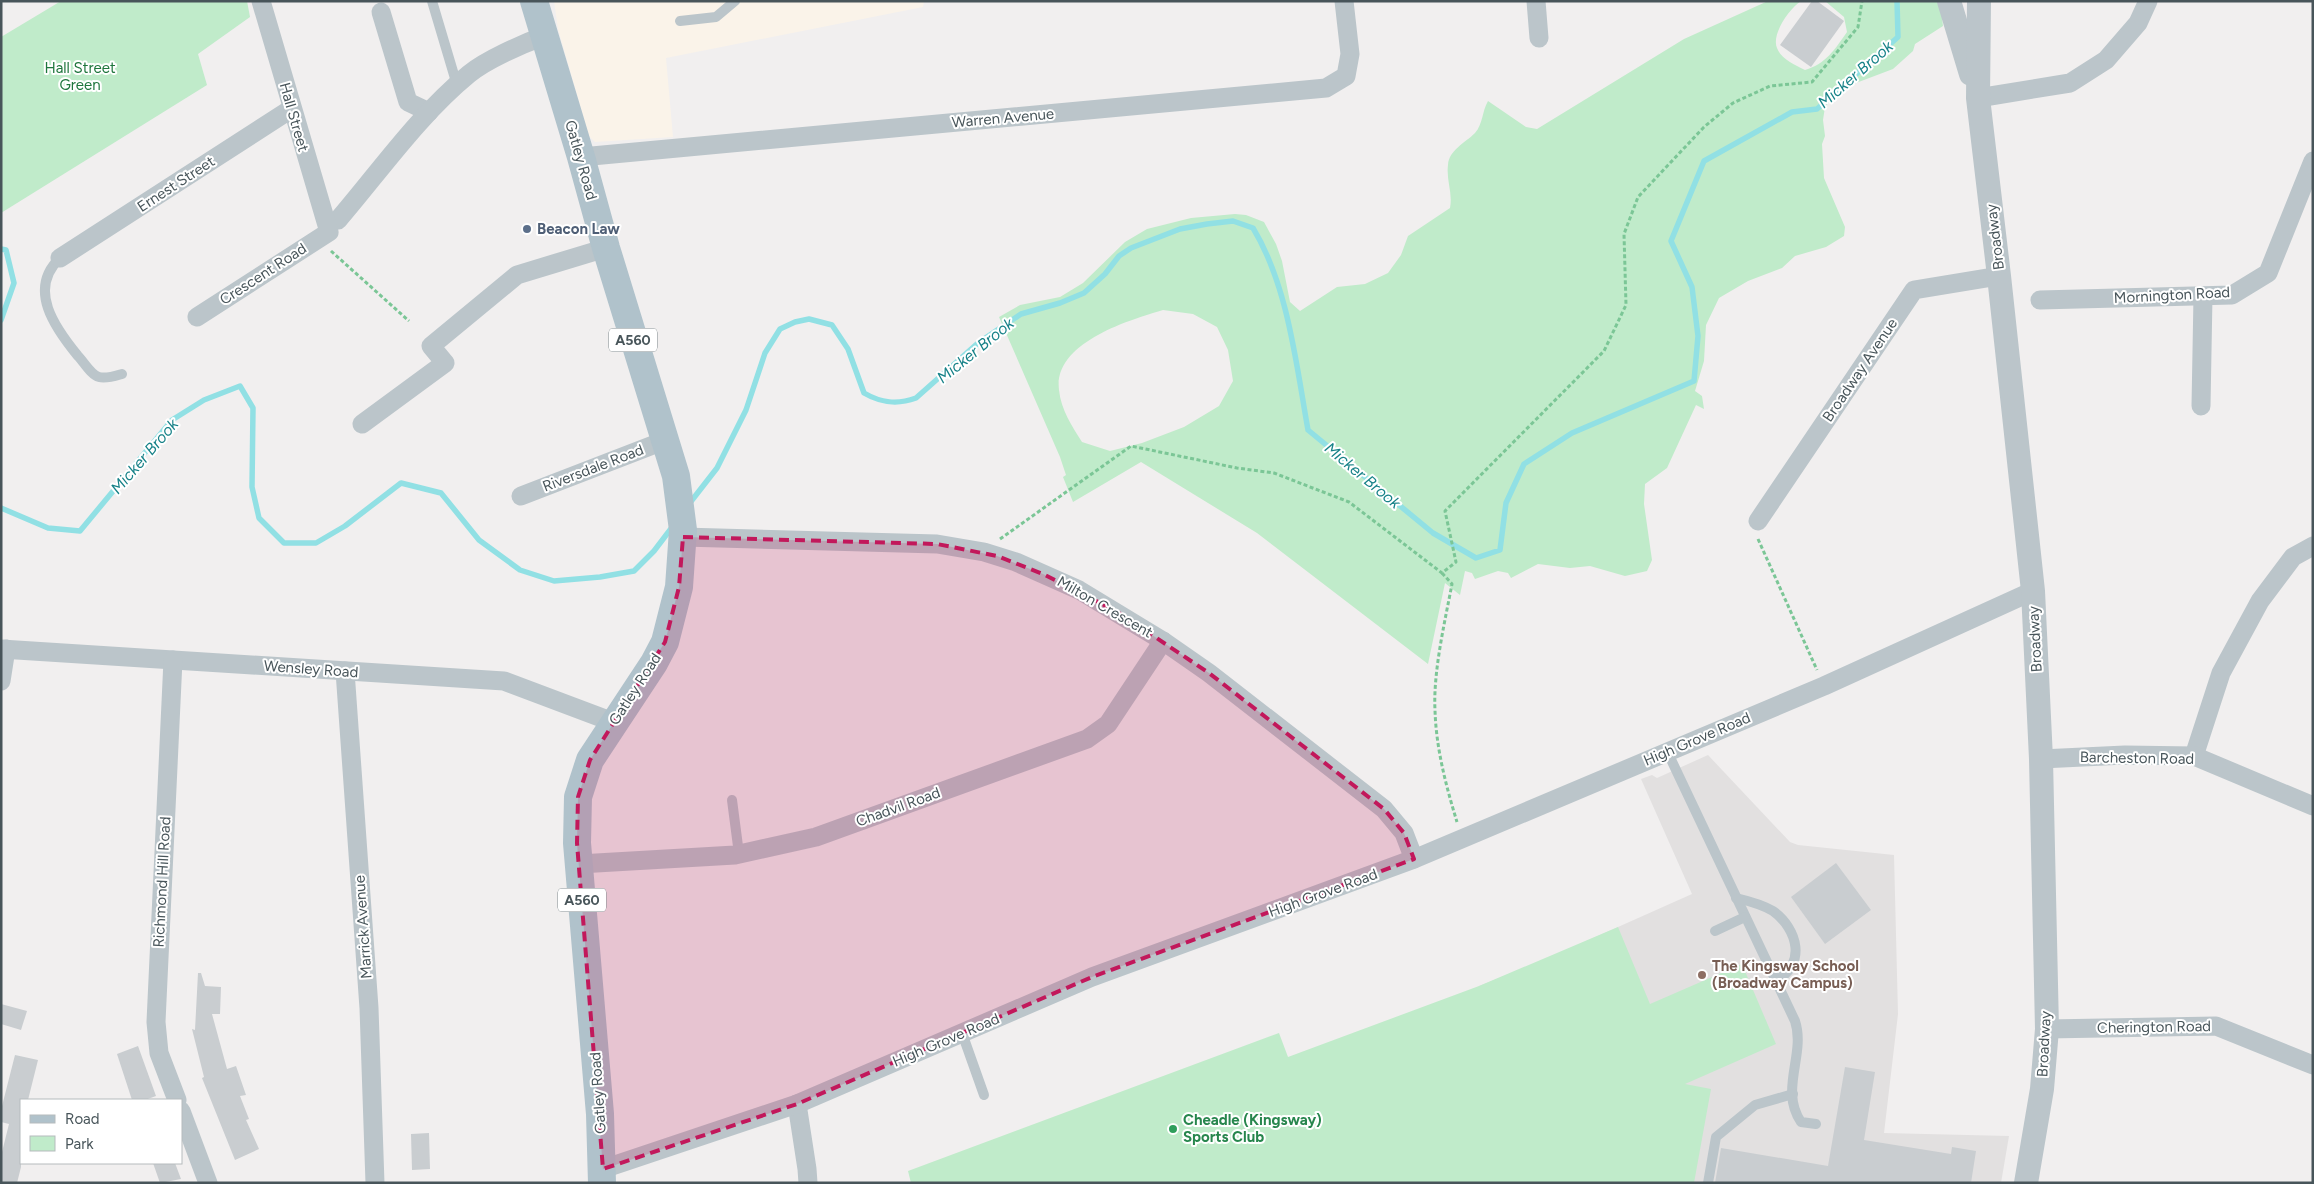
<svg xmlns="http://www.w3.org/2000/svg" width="2314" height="1184" viewBox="0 0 2314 1184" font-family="Figtree,sans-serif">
<rect width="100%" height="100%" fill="#f1efef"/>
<path fill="#faf3e9" d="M554,1h370l-1,6 -257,51 7,79 -78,5 -6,-6 -31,-107z"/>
<path fill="#e2e0e0" d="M1708,755l82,87 8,3 96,10 4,159 -14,119 125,3 -8,47h-643l121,-197 56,-22 157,-70 -51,-115 11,-4 5,3z"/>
<g fill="#c0ebca" fill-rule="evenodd">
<path d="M61,1h186l3,16 -52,37 9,31 -206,128v-176z"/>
<path d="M1768,1h33c-11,7 -30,33 -24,47 4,11 18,17 28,22 21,-6 30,-21 42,-38l-3,-15 -19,-16h115l3,25 -28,18 -2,7 -20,18 -37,14 -25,17 -6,7 -2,13 2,16 -3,8 2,34 21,49 -1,9 -18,11 -31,9 -13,12 -34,13 -29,17 -13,27 -2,36 -9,30 7,5 2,13 -8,-4 -29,63 -22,16 -1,20 8,56 -5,11 -22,5 -35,-10 -20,2 -32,-4 -27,14 -3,-5 -10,-2 -23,8 -3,-6 -7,-2 -5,24 -15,-12 -17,81 -171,-131 -116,-71 -68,40 -10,-25 3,-2 -6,-18 -61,-140 21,-12 40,-8 23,-14 42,-41 22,-13 44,-11 44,-4 11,1 18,7 12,22 6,17 8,41 10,9 37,-24 28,-3 23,-11 13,-18 7,-19 42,-28c3,-15 -4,-28 -2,-43 1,-15 17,-22 27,-32 8,-9 7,-22 13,-32l38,26 11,2 147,-90zM1163,310l30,4 24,13 11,23 5,31 -14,25 -35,21 -42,16 -32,8 -28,-9c-10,-16 -21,-32 -23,-52 -6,-47 70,-70 104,-80z"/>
<path d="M1618,927l32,77 92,-40 34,80 -91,40 26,5 -17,94h-783l-3,-12 371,-138 9,24 191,-71z"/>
</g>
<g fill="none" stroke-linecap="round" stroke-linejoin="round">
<g stroke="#91e0e4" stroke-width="5.5">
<path d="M1,249l5,1 8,33 -13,37"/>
<path d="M689,504l28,-36 29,-58 19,-57 15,-24 15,-7 14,-3 23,6 16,24 16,44c17,10 33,12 52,5l62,-55 43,-29 39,-11 24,-10 21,-19 14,-18 12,-8 49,-19 27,-5 26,-3 20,7c35,58 43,135 55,202l125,103 43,25 24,-8 6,-47 18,-39 48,-31 122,-52 4,-45 -6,-49 -21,-46 33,-80 88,-49 25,-3 81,-72 -1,-36"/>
<path d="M1,508l47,20 32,3 92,-111 32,-20 36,-14 13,22 -1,79 7,31 25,25h32l29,-17 56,-43 40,10 38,47 41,30 34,11 46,-4 34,-6 20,-20 19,-25"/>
</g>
</g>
<g fill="#c9cdd0">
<path d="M1812,1h5l27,20 -33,46 -31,-22z"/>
<path d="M1836,863l35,47 -46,34 -34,-47z"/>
<path d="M198,973h3l4,13 16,1 -1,27h-8l15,55 9,-3 10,29 -6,1 9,23 -3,1 13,29 -24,11 -33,-82 2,-1 -12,-48 3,1z"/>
<path d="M1,1004l26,7 -6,19 -20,-6z"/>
<path d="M138,1046l18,50 -11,4h-13l-15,-46z"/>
<path d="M15,1055l23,5 -10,40h-7v67l-4,16h-16v-27l8,-32 -8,-2v-12z"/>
<path d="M1845,1067l30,5 -11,68 87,14 1,-7 24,4 -5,32h-256l6,-35 107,18z"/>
<path d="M429,1133l1,36 -18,1 -1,-36z"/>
<path d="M153,1163h22l6,16 -21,4z"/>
</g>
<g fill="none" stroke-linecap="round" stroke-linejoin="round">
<g stroke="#7bc696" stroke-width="3" stroke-dasharray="4 2.5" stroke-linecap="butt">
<path d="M331,251l78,70"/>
<path d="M1000,539l131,-93 106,22 37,5 75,29 93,71 14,-11 -11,-51 159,-160 22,-46 -2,-71 14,-37 66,-70 29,-24 37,-17 42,-4 46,-55 4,-26"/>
<path d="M1758,539l59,131"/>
<path d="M1442,573l10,11c-7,37 -19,88 -17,126 1,38 11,76 22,112"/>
</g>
<g stroke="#bbc5ca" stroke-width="10">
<path d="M432,1l25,84"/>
<path d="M680,21l36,-4 19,-16"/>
<path d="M60,258c-33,31 -5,70 18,98 6,6 13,19 21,21 7,2 16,-1 23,-3"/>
<path d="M1667,751l128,270c11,33 -16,69 6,101l15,2"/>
<path d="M732,800l7,54"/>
<path d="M1736,898c13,3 25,6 37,13 25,18 34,54 2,70"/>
<path d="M1715,931l30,-14"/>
<path d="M962,1033l22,62"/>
<path d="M1708,1183l8,-46 39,-32 38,-11"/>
</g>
<g stroke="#bbc5ca" stroke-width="19">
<path d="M1536,1l3,37"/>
<path d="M381,12l27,90 21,10"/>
<path d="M1978,98l92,-15 36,-23 32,-37 10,-22"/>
<path d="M581,157l745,-69 20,-12 4,-22 -6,-53"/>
<path d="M338,220c42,-49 81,-105 131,-146 17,-14 53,-30 75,-38"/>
<path d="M60,258l231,-149"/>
<path d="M2040,300l192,-5 36,-22 45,-112"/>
<path d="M197,317l132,-85 -68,-231"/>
<path d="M2201,406l2,-110"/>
<path d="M362,424l83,-61 -14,-17 86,-71 89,-27"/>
<path d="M521,496l145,-56"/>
<path d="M1758,521l156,-231 85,-14"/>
<path d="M683,537l254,7 47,8 32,10 63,28 84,51 46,32 175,136 20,24 10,26"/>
<path d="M1,649l503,32 109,41"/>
<path d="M173,660l-17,362 3,31 18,47"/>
<path d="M345,671l24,337 6,175"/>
<path d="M1,681l5,-32"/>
<path d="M2194,756l27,-83 39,-72 33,-44 20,-11"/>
<path d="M2041,759l84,-4 69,1 119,50"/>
<path d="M579,864l156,-9 81,-18 271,-98 21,-15 55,-83"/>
<path d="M2047,1029l169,-3 97,39"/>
<path d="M797,1104l10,65 1,14"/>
<path d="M181,1111l27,72"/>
<path d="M603,1169l194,-65 295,-127 322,-118 410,-173 209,-95"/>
</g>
<g stroke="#bbc5ca" stroke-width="24">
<path d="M1949,1l22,73"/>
<path d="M1979,1l-1,97 21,178 34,315 8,168 6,270 -5,60 -16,94"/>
</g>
<path stroke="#b0c2cb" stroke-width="28" d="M534,1l47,156 25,91 70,228 7,54 -4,57 -14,55 -11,21 -64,97 -12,37 -1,46 23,271 2,69"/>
</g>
<path fill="#c2185b" fill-opacity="0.2" stroke="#c2185b" stroke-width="4" stroke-dasharray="10 6" stroke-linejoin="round" d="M683,537l254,7 60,12 46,18 73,37 93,62 175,136 20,24 10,26 -322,118 -295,127 -194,65 -26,-326 1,-46 12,-37 75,-118 14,-55z"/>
<circle fill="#5c6f8a" stroke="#fff" stroke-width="2" cx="527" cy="229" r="5"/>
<circle fill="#8d6e63" stroke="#fff" stroke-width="2" cx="1702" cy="975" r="5"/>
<circle fill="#2e9e5b" stroke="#fff" stroke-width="2" cx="1173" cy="1129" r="5"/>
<g text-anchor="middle" stroke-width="4" stroke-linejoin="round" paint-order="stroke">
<g fill="#fff" stroke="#7f888c" stroke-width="1">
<rect x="609" y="328.5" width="48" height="23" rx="4"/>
<rect x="558" y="888.5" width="48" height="23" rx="4"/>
</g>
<g font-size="14" font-weight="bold" fill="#48555a">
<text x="633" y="345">A560</text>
<text x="582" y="905">A560</text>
</g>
<g font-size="15" fill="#1f763d" stroke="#fff">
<text x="80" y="73">Hall Street<tspan x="80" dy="17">Green</tspan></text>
</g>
<g font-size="15" fill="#48555a" stroke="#fff">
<text transform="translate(294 117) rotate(74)" y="5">Hall Street</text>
<text transform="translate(1003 118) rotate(-5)" y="5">Warren Avenue</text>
<text transform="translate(581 160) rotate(74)" y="5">Gatley Road</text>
<text transform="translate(176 184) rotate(-33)" y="5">Ernest Street</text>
<text transform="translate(1995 237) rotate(-97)" y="5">Broadway</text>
<text transform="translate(263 274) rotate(-33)" y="5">Crescent Road</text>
<text transform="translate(2172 295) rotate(-3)" y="5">Mornington Road</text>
<text transform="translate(1860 370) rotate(-56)" y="5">Broadway Avenue</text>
<text transform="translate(593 468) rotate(-21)" y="5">Riversdale Road</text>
<text transform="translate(1105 607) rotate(30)" y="5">Milton Crescent</text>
<text transform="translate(2035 639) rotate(-93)" y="5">Broadway</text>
<text transform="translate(311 669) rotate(4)" y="5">Wensley Road</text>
<text transform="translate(635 689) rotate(-57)" y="5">Gatley Road</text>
<text transform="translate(1697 739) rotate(-23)" y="5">High Grove Road</text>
<text transform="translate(2137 758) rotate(1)" y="5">Barcheston Road</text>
<text transform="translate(898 807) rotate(-20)" y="5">Chadvil Road</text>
<text transform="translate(162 882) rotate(-87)" y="5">Richmond Hill Road</text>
<text transform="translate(1323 893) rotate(-20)" y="5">High Grove Road</text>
<text transform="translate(363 927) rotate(-94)" y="5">Marrick Avenue</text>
<text transform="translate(2154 1027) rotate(-1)" y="5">Cherington Road</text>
<text transform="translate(946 1040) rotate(-23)" y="5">High Grove Road</text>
<text transform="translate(2044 1044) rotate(-87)" y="5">Broadway</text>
<text transform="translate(598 1093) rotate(-94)" y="5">Gatley Road</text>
</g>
<g font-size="15" font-weight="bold" fill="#4e5e75" stroke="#fff" text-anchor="start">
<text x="537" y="234">Beacon Law</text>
</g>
<g font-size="15" font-weight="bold" fill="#785e54" stroke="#fff" text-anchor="start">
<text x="1712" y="971">The Kingsway School<tspan x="1712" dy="17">(Broadway Campus)</tspan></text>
</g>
<g font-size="15" font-weight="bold" fill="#27864d" stroke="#fff" text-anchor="start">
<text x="1183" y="1125">Cheadle (Kingsway)<tspan x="1183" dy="17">Sports Club</tspan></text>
</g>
<g font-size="16" font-style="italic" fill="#178288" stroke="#fff">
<text transform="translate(1855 74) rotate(-41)" y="6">Micker Brook</text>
<text transform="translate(975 350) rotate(-39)" y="6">Micker Brook</text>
<text transform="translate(144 456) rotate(-49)" y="6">Micker Brook</text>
<text transform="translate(1363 475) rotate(40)" y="6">Micker Brook</text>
</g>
</g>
<rect width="2314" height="1184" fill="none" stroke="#48555a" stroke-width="5"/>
<rect x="20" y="1099" width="162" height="65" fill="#ffffff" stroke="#b6bbbd"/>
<rect x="30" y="1115" width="25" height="8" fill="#b0c2cb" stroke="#b6bbbd"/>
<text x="65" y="1124" font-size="15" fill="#48555a">Road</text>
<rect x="30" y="1136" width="25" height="15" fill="#c0ebca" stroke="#b6bbbd"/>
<text x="65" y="1149" font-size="15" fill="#48555a">Park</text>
</svg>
